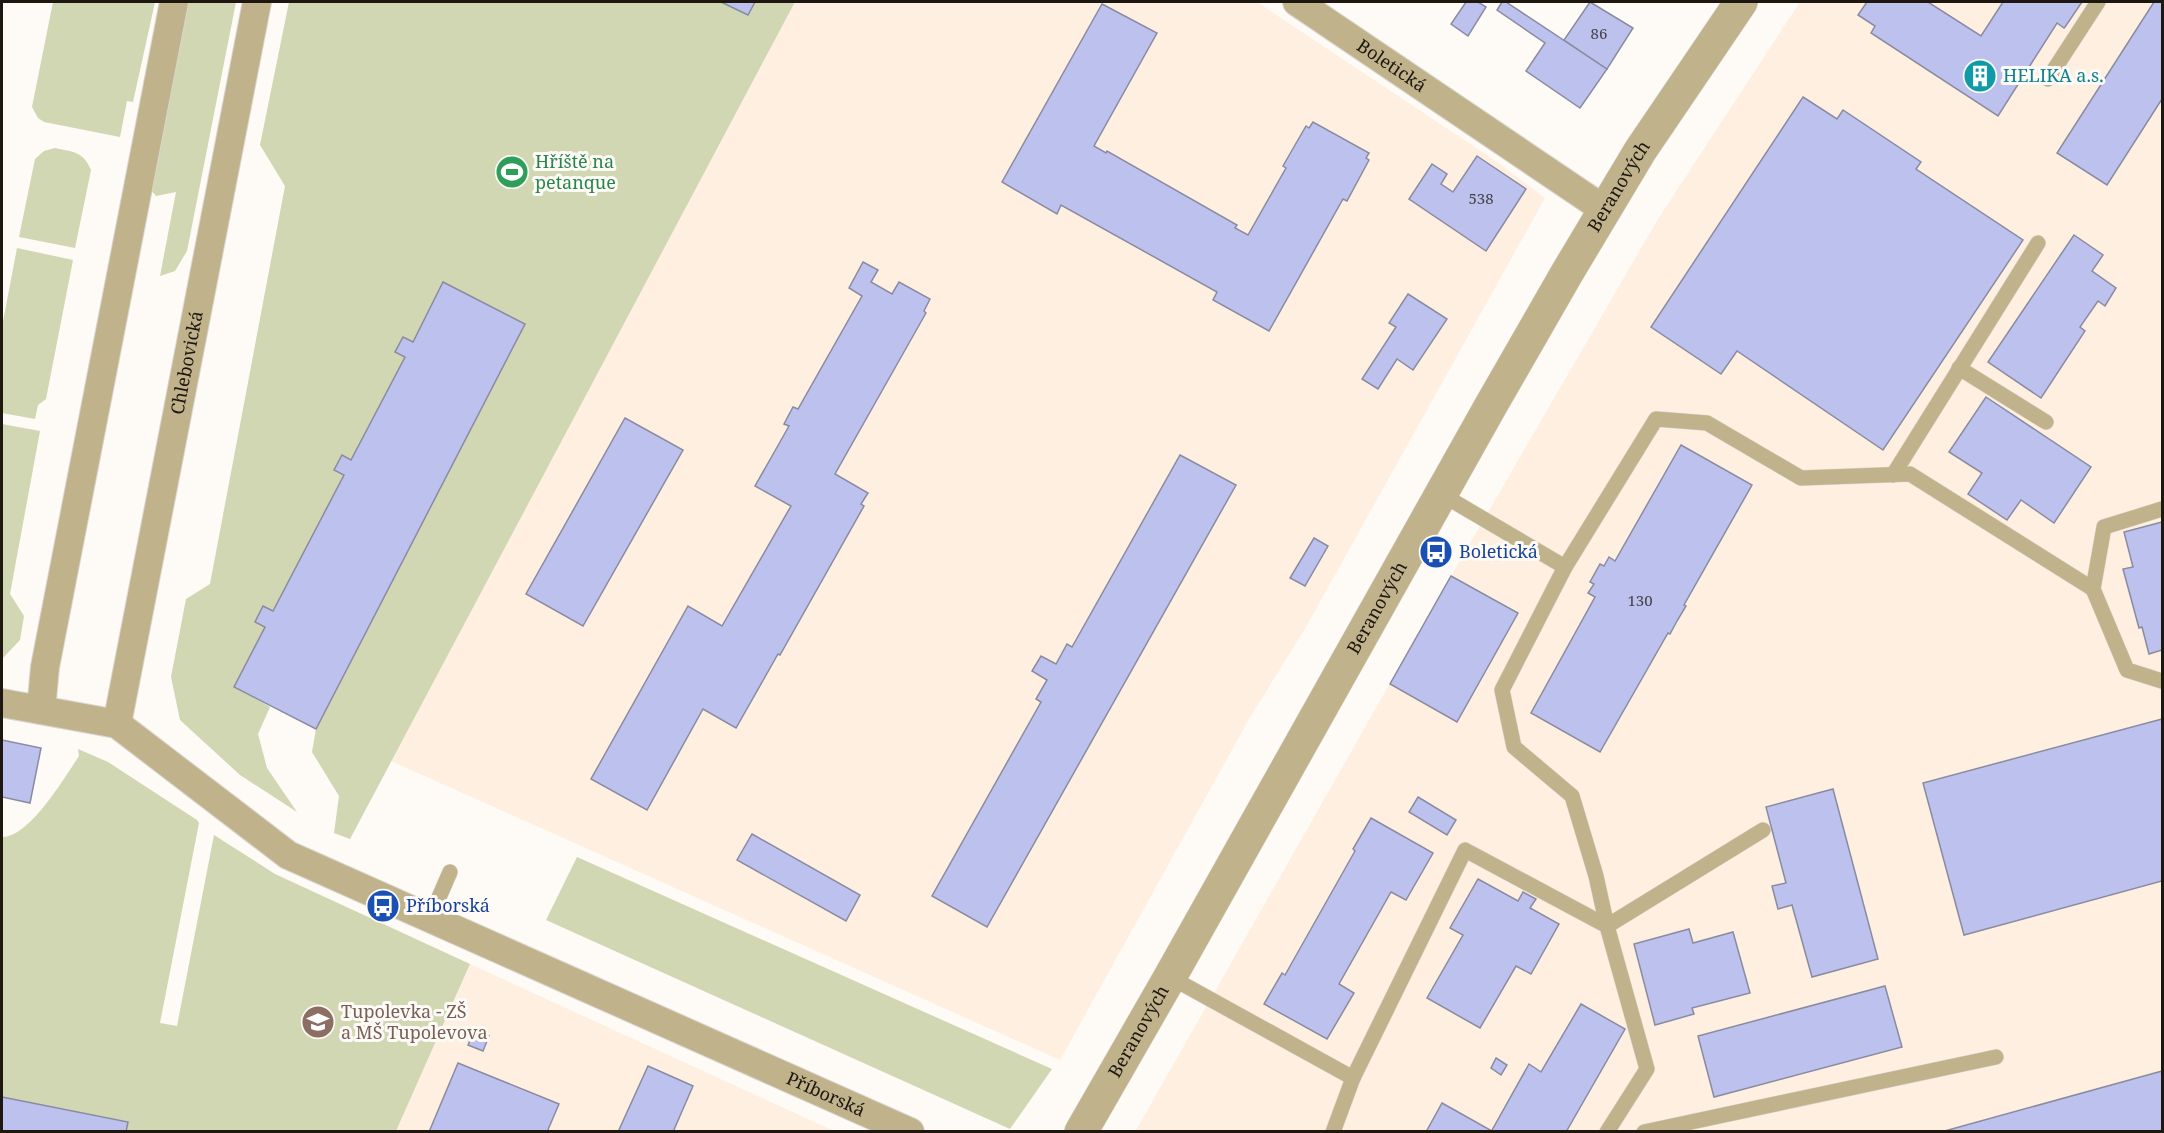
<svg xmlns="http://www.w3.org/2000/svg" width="2164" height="1133" viewBox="0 0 2164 1133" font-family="'Noto Serif',serif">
<rect width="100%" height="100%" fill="#fefaf6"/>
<g fill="#feefe0">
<path d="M795,2h462l233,155 55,41 -239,429 -57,92 -189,341 -669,-299z"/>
<path d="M1800,2h362v1129l-1027,1 316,-556 207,-357z"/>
<path d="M470,964l364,167h-832v-145l165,42 281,-12z"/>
</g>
<g fill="#d1d6b3">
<path d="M53,2h102l-22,100 -6,-1 -7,36 -76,-15 -6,-4 -6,-11z"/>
<path d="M188,2h48l-49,249 -12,20 -15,5 16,-84 -20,4 -5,-6z"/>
<path d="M289,2h432l27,13 7,-13h40l-445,837 -16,-6 5,-37 -27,-44 4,-23 209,-405 -82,-42 -30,60 -10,-5 -8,15 10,5 -54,103 -9,-4 -8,14 10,5 -109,211 35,21 -12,27 9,34 30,44 -57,-37 -60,-55 -9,-43 15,-78 24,-15 75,-398 -25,-41z"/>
<path d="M55,148c18,4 28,3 36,22l-16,78 -56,-11 16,-78 9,-8z"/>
<path d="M17,248l56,12 -27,139 -8,6 -3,14 -33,-6v-86z"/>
<path d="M2,424l38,7 -30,163 14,22 -4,24 -18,19z"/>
<path d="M78,749l30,13 89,58 2,3 -39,200 17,3 37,-191 61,39 195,90 -74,167h-270l2,-9 -126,-25v-260c27,1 63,-60 77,-81z"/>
<path d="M577,857l475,212 -42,60 -464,-209z"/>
</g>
<g fill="#bdc1ed" stroke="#898ba1" stroke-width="1.5">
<path d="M721,2h34l-7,13z"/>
<path d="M1466,2h12l8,5 -18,29 -17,-12z"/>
<path d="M1502,2h4l101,67 -27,39 -54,-37 19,-28 -48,-33z"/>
<path d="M1590,2l43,26 -26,41 -43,-29z"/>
<path d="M1867,2h61l53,34 22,-34h79l-17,25 -1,1 -7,-5 -59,93 -127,-83 4,-7 -17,-11z"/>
<path d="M2154,2h8v97l-55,86 -50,-32z"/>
<path d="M1102,4l55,29 -63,113 12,7 1,-2 130,74 -2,3 13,7 38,-67 -3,-2 23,-40 3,2 4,-6 56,31 -3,5 3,2 -22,41 -4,-2 -74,132 -56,-31 4,-8 -156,-87 -4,9 -55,-32z"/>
<path d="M1803,97l34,22 6,-9 78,52 -5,7 107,71 -140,210 -146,-99 -16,23 -70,-47z"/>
<path d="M1477,156l49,33 -40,62 -77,-52 23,-35 15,10 -6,10 12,8z"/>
<path d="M2074,235l29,20 -11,16 24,17 -11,18 -7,-5 -18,26 5,4 -44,67 -53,-36z"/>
<path d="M863,262l15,8 -7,12 21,12 7,-12 31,17 -6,12 2,2 -91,161 33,19 -7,11 3,2 -84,149 -2,-1 -42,74 -33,-19 -56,101 -56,-31 97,-173 34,20 69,-120 -36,-20 34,-60 -5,-2 9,-17 5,2 64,-113 -13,-8z"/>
<path d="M443,282l82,42 -209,405 -82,-42 31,-60 -10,-5 8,-16 10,5 71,-136 -10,-5 8,-15 9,5 54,-103 -10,-5 8,-15 10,5z"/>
<path d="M1408,294l39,25 -34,51 -16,-11 -19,30 -16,-10 34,-52 -7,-4z"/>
<path d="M1986,397l105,70 -37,56 -33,-23 -14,20 -39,-26 14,-21 -33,-21z"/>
<path d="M625,418l58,32 -100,176 -57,-32z"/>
<path d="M1681,445l71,40 -68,120 2,1 -9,15 -7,13 -2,-1 -68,119 -69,-39 64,-116 -7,-4 6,-9 -4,-2 10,-18 4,2 5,-9 6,4z"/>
<path d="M1180,455l56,30 -249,442 -55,-31 109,-194 -5,-3 11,-19 -15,-9 9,-15 15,8 11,-20 5,3z"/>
<path d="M2162,522v128l-13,4 -7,-27 -3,1 -16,-59 10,-2 -9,-35z"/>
<path d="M1314,538l14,8 -23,40 -15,-8z"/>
<path d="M1451,576l67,37 -61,109 -67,-38z"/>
<path d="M2162,719v162l-198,54 -41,-152z"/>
<path d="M2,740l39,8 -11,55 -28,-6z"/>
<path d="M1833,789l45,170 -66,18 -20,-72 -14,4 -6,-23 14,-3 -20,-76z"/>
<path d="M1418,797l38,23 -9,15 -38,-23z"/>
<path d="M1371,818l62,35 -27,47 -15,-8 -52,92 15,9 -27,46 -63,-35 18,-31 3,2 70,-124 -2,-2z"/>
<path d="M752,834l108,61 -14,26 -109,-61z"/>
<path d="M1478,879l40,22 5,-9 13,7 -6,9 29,16 -28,50 -15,-8 -36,62 -53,-30 36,-63 -13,-7z"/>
<path d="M1689,929l4,14 40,-11 17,61 -58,15 2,6 -39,11 -21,-81z"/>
<path d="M1885,986l17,61 -188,50 -16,-61z"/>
<path d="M1581,1004l44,25 -59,103h-75l38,-68 12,8z"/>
<path d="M474,1030l15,6 -6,15 -15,-6z"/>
<path d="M1496,1058l11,7 -6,10 -10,-7z"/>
<path d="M458,1063l101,41 -12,28h-118z"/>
<path d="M648,1066l45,20 -20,46h-55z"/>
<path d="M2162,1071v59l-5,2h-216z"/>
<path d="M2,1097l126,25 -2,10h-124z"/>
<path d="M1442,1103l50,28 -66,1z"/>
</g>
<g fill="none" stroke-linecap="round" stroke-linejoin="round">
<defs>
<g id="service">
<path d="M2048,79l50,-77"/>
<path d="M1959,368l87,54"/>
<path d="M1893,475l145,-232"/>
<path d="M1441,494l124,73 -63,123 12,57 58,49 24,80 11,50 156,-96"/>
<path d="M2162,509l-58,18 -11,62 34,81 35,11"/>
<path d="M1565,567l91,-148 51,4 94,55 109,-4 183,115"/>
<path d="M430,918l20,-46"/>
<path d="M1170,977l183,101 112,-228 142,76 40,143 -40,63"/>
<path d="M1333,1132l20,-54"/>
<path d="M1644,1132l352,-75"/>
</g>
<g id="minor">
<path id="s1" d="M1297,2l308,208"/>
<path id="s2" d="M2,703l115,21 171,131 622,277"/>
<path d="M41,710l4,-43 129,-665"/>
<path id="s3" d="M117,724l140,-722"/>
</g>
<g id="tertiary">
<path id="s4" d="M1081,1132l89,-155 320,-570 77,-134 73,-122 101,-149"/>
</g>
</defs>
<use href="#service" stroke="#dad6d1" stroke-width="16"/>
<use href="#minor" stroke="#dad6d1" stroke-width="30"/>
<use href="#tertiary" stroke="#dad6d1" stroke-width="34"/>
<use href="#service" stroke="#c0b38c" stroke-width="15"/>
<use href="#minor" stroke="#c0b38c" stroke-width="28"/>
<use href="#tertiary" stroke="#c0b38c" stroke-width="33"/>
</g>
<defs>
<symbol id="building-disc" viewBox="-11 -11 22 22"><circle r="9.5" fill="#0f9aa8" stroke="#fefaf6"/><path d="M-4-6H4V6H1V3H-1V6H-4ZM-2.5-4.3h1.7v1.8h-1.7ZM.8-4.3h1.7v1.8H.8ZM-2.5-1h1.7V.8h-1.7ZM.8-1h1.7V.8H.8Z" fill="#fff"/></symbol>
<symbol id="stadium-disc" viewBox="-11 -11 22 22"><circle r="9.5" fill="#2e9e5b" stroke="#fefaf6"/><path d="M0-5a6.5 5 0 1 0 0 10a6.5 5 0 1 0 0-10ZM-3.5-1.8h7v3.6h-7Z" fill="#fff"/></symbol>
<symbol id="bus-disc" viewBox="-11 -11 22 22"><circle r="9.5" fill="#1a4fb4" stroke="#fefaf6"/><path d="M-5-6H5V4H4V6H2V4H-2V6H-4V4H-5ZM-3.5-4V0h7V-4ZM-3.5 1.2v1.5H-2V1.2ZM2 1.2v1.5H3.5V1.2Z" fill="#fff"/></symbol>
<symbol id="school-disc" viewBox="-11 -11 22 22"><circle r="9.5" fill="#8d6e63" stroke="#fefaf6"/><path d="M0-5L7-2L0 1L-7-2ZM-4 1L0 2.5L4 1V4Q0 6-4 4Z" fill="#fff"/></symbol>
</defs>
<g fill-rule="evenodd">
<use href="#building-disc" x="1961" y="57" width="38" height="38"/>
<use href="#stadium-disc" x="493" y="153" width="38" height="38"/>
<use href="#bus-disc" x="1417" y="533" width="38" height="38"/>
<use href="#bus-disc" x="364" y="887" width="38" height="38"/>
<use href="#school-disc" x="299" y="1003" width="38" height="38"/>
</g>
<g text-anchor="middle" stroke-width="6" stroke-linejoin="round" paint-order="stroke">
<g font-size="15" fill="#454247">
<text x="1599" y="39">86</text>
<text x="1481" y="204">538</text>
<text x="1640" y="606">130</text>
</g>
<g font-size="18" fill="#1d1710" stroke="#fefaf6">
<text dy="6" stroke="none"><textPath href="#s1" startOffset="114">Boletická</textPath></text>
<text dy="6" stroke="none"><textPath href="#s4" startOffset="1088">Beranových</textPath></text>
<text dy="6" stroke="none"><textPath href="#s3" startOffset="368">Chlebovická</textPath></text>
<text dy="6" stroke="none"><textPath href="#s4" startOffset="602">Beranových</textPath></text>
<text dy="6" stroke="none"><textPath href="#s4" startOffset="116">Beranových</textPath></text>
<text dy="6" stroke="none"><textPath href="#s2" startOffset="921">Příborská</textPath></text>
</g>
<g font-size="18" fill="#0d838f" stroke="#fefaf6" text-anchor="start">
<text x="2003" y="82">HELIKA a.s.</text>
</g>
<g font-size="18" fill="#27864d" stroke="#fefaf6" text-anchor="start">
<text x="535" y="168">Hříště na<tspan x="535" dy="21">petanque</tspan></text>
</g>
<g font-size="18" fill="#164399" stroke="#fefaf6" text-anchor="start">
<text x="1459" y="558">Boletická</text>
<text x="406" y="912">Příborská</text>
</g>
<g font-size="18" fill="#785e54" stroke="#fefaf6" text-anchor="start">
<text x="341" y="1018">Tupolevka - ZŠ<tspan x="341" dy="21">a MŠ Tupolevova</tspan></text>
</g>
</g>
<rect width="2164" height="1133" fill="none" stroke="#1d1710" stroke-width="6"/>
</svg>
